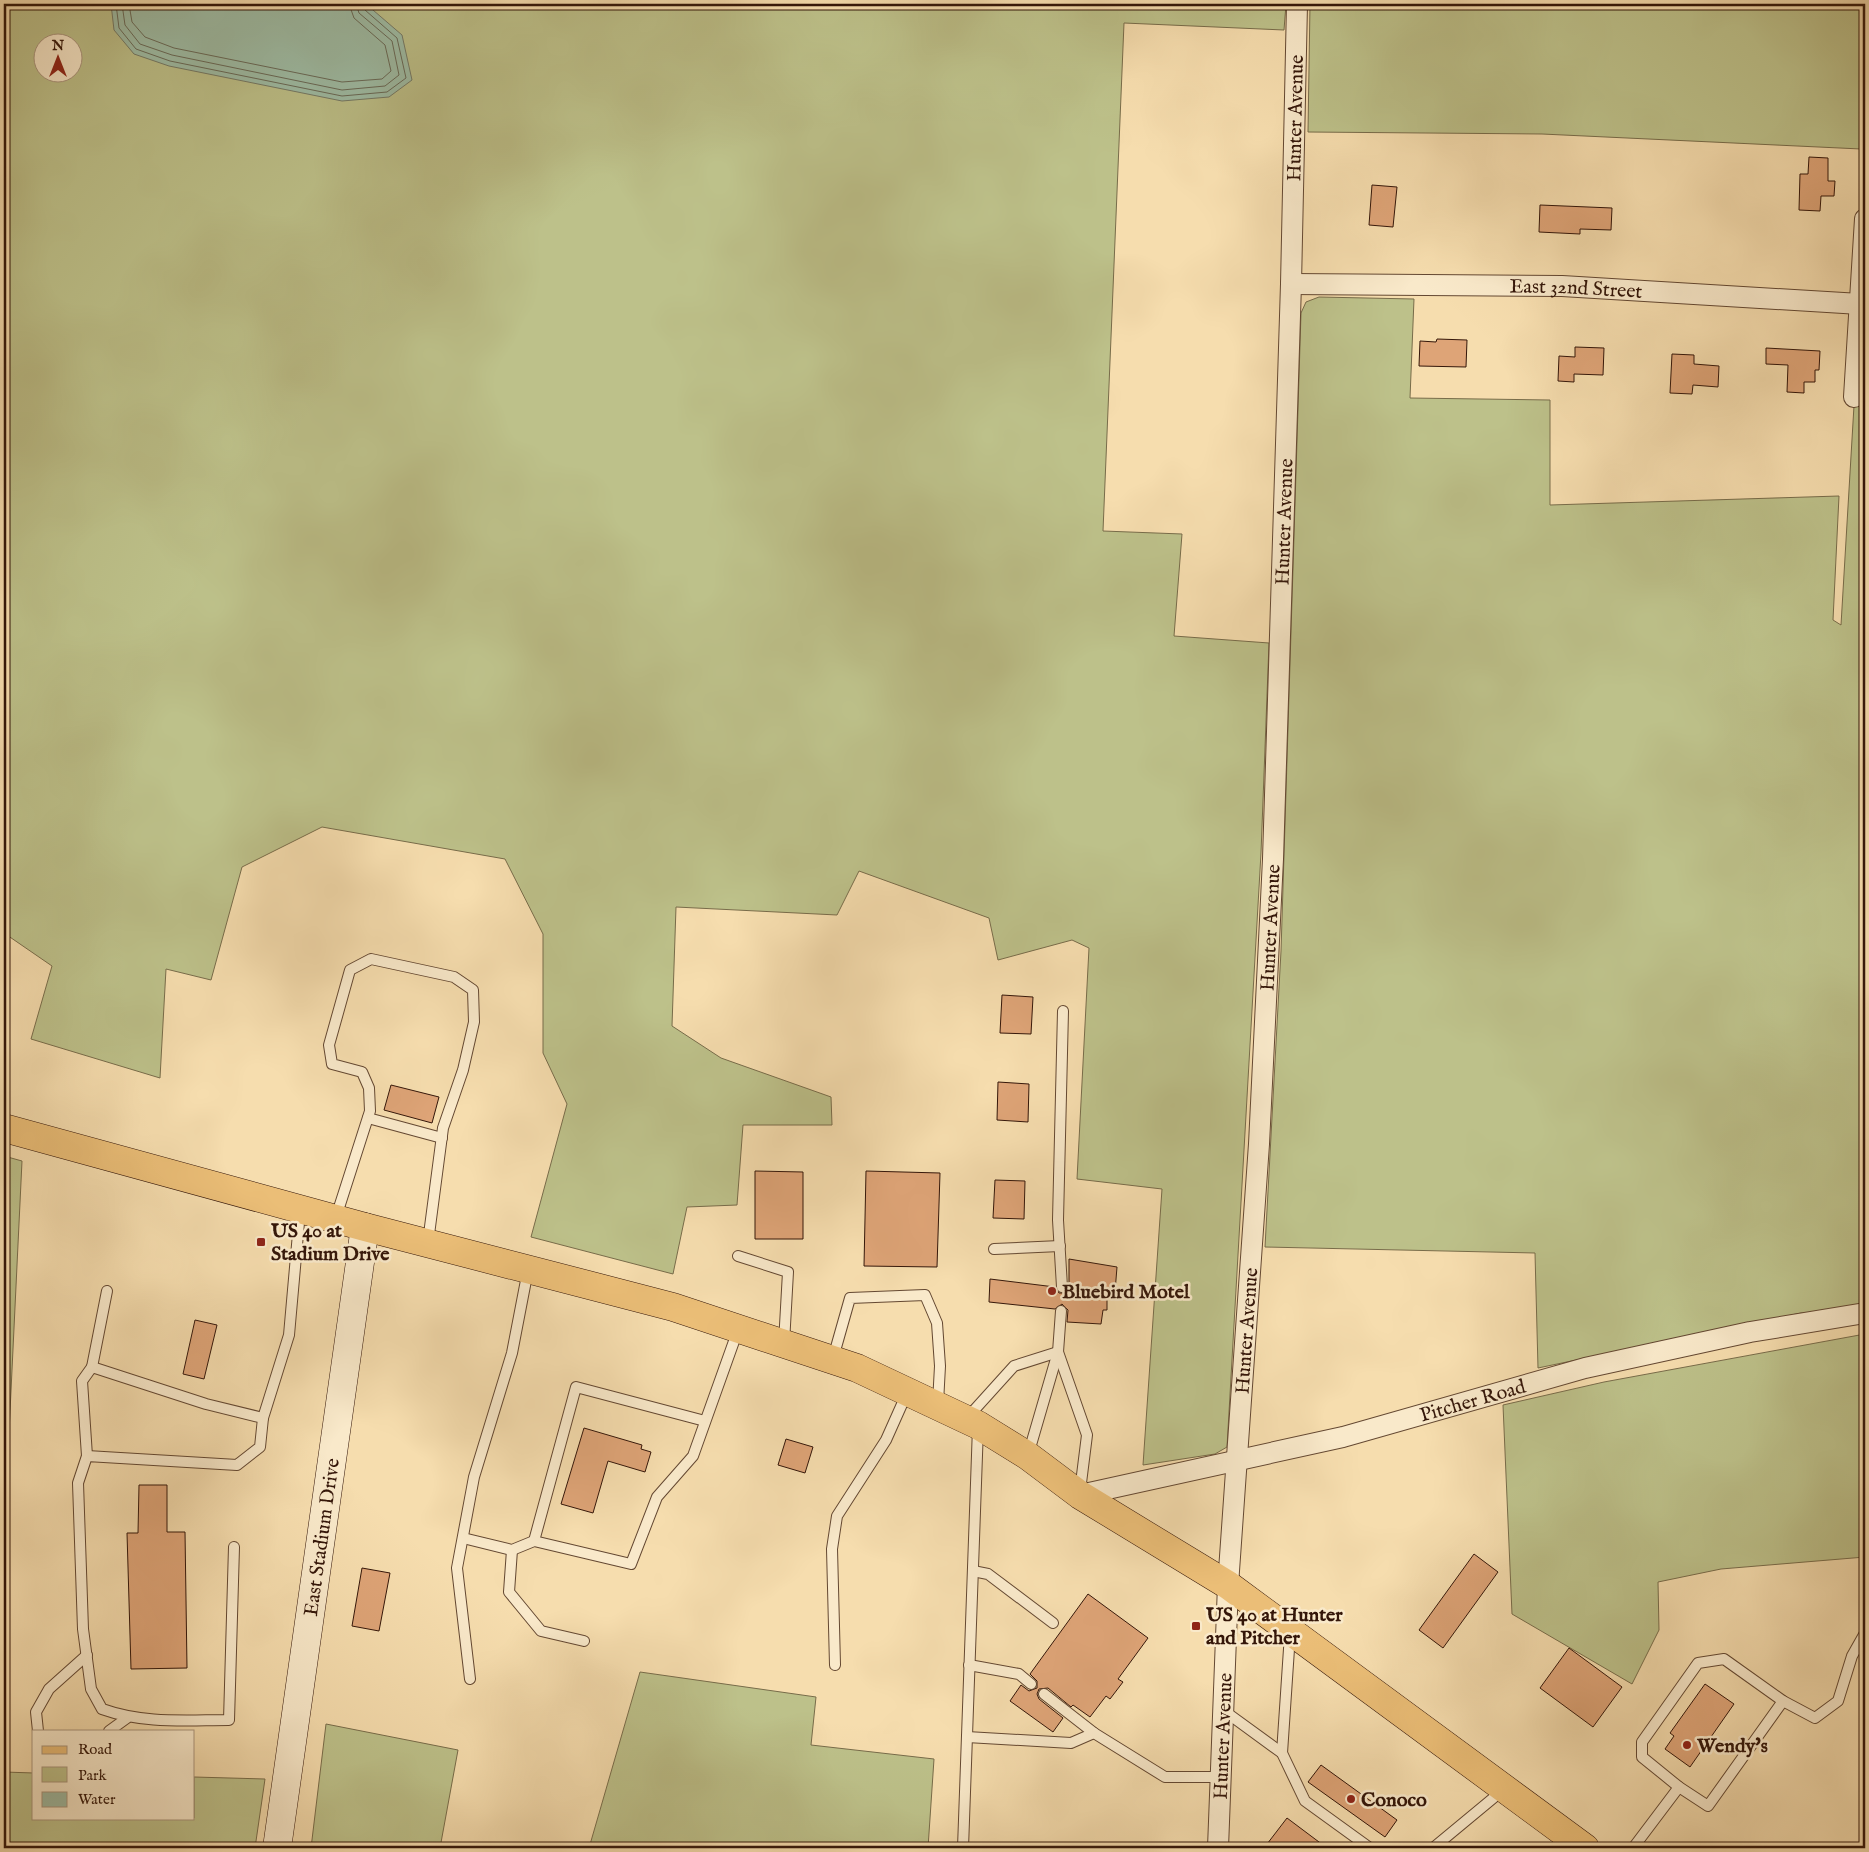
<svg xmlns="http://www.w3.org/2000/svg" width="1869" height="1852" viewBox="0 0 1869 1852" font-family="'IM FELL English',serif">
<rect width="100%" height="100%" fill="#f6ddae"/>
<filter id="stains"><feTurbulence type="fractalNoise" baseFrequency=".004" numOctaves="4"/><feColorMatrix values="0 0 0 0 .2 0 0 0 0 .09 0 0 0 0 .02 0 0 0 .5 -.17"/></filter>
<radialGradient id="worn" r=".72"><stop offset=".6" stop-color="#630" stop-opacity="0"/><stop offset="1" stop-color="#630" stop-opacity=".3"/></radialGradient>
<g fill="#bdc18a" stroke="#786c4a" fill-rule="evenodd">
<path d="M4,4h1282l-2,26 -160,-7 -21,508 79,3 -8,102 95,7 -8,210 -34,594 -12,7 -72,11 19,-276 -85,-10 12,-231 -17,-8 -74,20 -9,-42 -130,-47 -22,44 -161,-8 -4,119 49,32 110,39 1,28h-89l-6,80 -50,2 -14,67 -142,-37 36,-133 -24,-51v-119l-38,-75 -183,-32 -80,40 -31,113 -45,-11 -6,109 -129,-39 21,-73 -48,-33zM42,42h30v30h-30z"/>
<path d="M1310,4h555v65l-4,80 -319,-15 -234,-2z"/>
<path d="M1865,220v1093h-64l-263,55 -3,-115 -270,-6 16,-296 20,-638 5,-11 13,-5 95,2 -4,99 140,2v105l289,-9 -6,124 8,5z"/>
<path d="M4,1156l18,5 -18,376z"/>
<path d="M1865,1334v223l-144,12 -63,13 1,48 -27,54 -120,-70 -9,-209 101,-23z"/>
<path d="M640,1672l176,25 -5,48 123,14 -6,89h-339z"/>
<path d="M326,1724l132,26 -18,98h-129z"/>
<path d="M4,1772l30,1v45h160v-41l71,2 -10,69h-251z"/>
</g>
<path fill="#9ebda6" stroke="#747a67" d="M111,4h255l36,31 10,45 -23,17 -47,4 -173,-35 -35,-12 -20,-24z"/>
<g fill="none" stroke-linecap="round" stroke-linejoin="round">
<g stroke="#696a58" stroke-width="1">
<path d="M116,4l3,24 17,21 34,12 172,35 45,-4 19,-14 -9,-40 -32,-28 -2,-6"/>
<path d="M122,4l3,21 15,19 32,11 170,35 43,-4 14,-11 -7,-34 -33,-28 -3,-9"/>
<path d="M129,4l3,18 13,15 29,11 168,34 40,-3 9,-8 -6,-26 -31,-27 -5,-14"/>
</g>
</g>
<g fill="#dea477" stroke="#341609">
<path d="M1809,157l19,1v23h7l-1,15h-13l-1,15 -21,-1 1,-36h8z"/>
<path d="M1372,185l25,2 -4,40 -24,-2z"/>
<path d="M1540,205l72,3 -1,22 -31,-1v5l-41,-2z"/>
<path d="M1437,339l30,1 -1,27 -47,-1 1,-25 16,1z"/>
<path d="M1575,347l29,1 -1,27 -29,-1v8l-16,-1 1,-25 16,1z"/>
<path d="M1766,348l54,3 -1,19h-4v12h-11v11l-17,-1 1,-27 -22,-1z"/>
<path d="M1672,354l22,1v9l25,2 -1,21 -25,-2 -1,9 -22,-1z"/>
<path d="M1002,995l31,2 -2,37 -31,-1z"/>
<path d="M998,1082l31,2 -1,38 -31,-2z"/>
<path d="M391,1085l48,12 -7,26 -48,-13z"/>
<path d="M755,1171l48,1v67h-48z"/>
<path d="M866,1171l74,2 -3,94 -73,-1z"/>
<path d="M995,1180l30,1 -1,38 -31,-1z"/>
<path d="M1069,1259l48,8 -2,25h-8v18h-4l-2,14 -34,-2 1,-12 -6,-6 -7,5 -66,-7 1,-23 65,8 4,6h6l4,-6z"/>
<path d="M195,1320l22,5 -13,54 -21,-5z"/>
<path d="M584,1428l58,17 -1,4 10,3 -6,20 -37,-11 -15,52 -32,-9z"/>
<path d="M786,1439l27,8 -8,26 -27,-8z"/>
<path d="M139,1485h28v47h18l2,136 -56,1 -4,-136h11z"/>
<path d="M1474,1554l24,18 -55,76 -24,-18z"/>
<path d="M362,1568l28,5 -11,58 -27,-5z"/>
<path d="M1088,1594l60,44 -30,41 5,3 -13,17 -4,-3 -16,21 -17,-12 -2,2 -23,-19 -9,1 -2,5 2,5 24,19 -10,14 -43,-31 11,-16 8,6 8,-3v-7l-7,-7z"/>
<path d="M1569,1648l53,39 -29,40 -53,-39z"/>
<path d="M1705,1684l29,20 -44,63 -25,-18 9,-13 -4,-3z"/>
<path d="M1321,1765l76,55 -12,17 -77,-55z"/>
<path d="M1287,1818l40,30h-63z"/>
</g>
<g fill="none" stroke-linecap="round" stroke-linejoin="round">
<defs>
<g id="service">
<path d="M368,1118l74,20"/>
<path d="M336,1217l34,-106 -1,-23 -7,-16 -30,-8 -3,-19 21,-75 21,-11 83,18 19,13 1,32 -11,48 -20,58 -15,114"/>
<path d="M994,1249l66,-3"/>
<path d="M738,1256l50,16 -4,71"/>
<path d="M1062,1287l-4,-67 5,-209"/>
<path d="M833,1358l17,-60 75,-3 12,28 3,43 -2,37"/>
<path d="M92,1367l15,-76"/>
<path d="M967,1418l47,-52 44,-14 29,83 -7,56"/>
<path d="M1028,1455l30,-103 3,-41"/>
<path d="M87,1456l-5,-75 10,-14 114,37 57,14"/>
<path d="M463,1538l49,12 22,-9 97,23 26,-67 36,-41 45,-126"/>
<path d="M534,1541l42,-154 129,34"/>
<path d="M234,1547l-5,173c-44,0 -85,4 -127,-11l-11,-20 -8,-60 -5,-146 9,-27 150,9 23,-18 3,-29 26,-83 11,-124"/>
<path d="M512,1550l-3,42 32,39 43,10"/>
<path d="M973,1571l15,3 65,49"/>
<path d="M1724,1659l59,42 -75,105 -29,-19 -37,-30v-15l56,-79z"/>
<path d="M835,1665l-3,-116 5,-33 49,-76 21,-47"/>
<path d="M969,1665l50,9 12,10"/>
<path d="M470,1679l-13,-111 17,-91 38,-124 16,-83"/>
<path d="M1044,1694l50,39 71,44h55"/>
<path d="M1783,1701l32,17 23,-17 14,-45 13,-23"/>
<path d="M1223,1710l59,43 23,48 65,47"/>
<path d="M38,1731l-2,-19 13,-23 38,-34"/>
<path d="M109,1731l18,-13"/>
<path d="M967,1737l104,6 23,-10"/>
<path d="M1282,1753l8,-119"/>
<path d="M963,1848l15,-421"/>
<path d="M1433,1848l70,-58"/>
<path d="M1633,1848l46,-61"/>
</g>
<g id="minor">
<path id="s1" d="M1291,284l271,2 298,18"/>
<path d="M1854,397l11,-178"/>
<path id="s2" d="M1080,1495l263,-58 242,-69 165,-36 115,-19"/>
<path id="s3" d="M1218,1848l10,-263 31,-441 14,-285 18,-575 6,-280"/>
</g>
<g id="secondary">
<path id="s4" d="M277,1848l88,-621"/>
</g>
<path id="primary" d="M4,1128l361,99 308,80 184,61 121,57 50,31 52,39 148,90 357,263"/>
</defs>
<use href="#service" stroke="#644832" stroke-width="12"/>
<use href="#minor" stroke="#644832" stroke-width="22"/>
<use href="#secondary" stroke="#341609" stroke-width="29"/>
<use href="#primary" stroke="#341609" stroke-width="29"/>
<use href="#service" stroke="#f9e9ca" stroke-width="10"/>
<use href="#minor" stroke="#f9e9ca" stroke-width="20"/>
<use href="#secondary" stroke="#f9e9ca" stroke-width="28"/>
<use href="#primary" stroke="#ebbe77" stroke-width="28"/>
</g>
<g fill="#8f2418" stroke="#f9e9ca" stroke-width="2">
<rect x="256" y="1237" width="10" height="10" rx="2.5"/>
<circle cx="1052" cy="1291" r="5"/>
<rect x="1191" y="1621" width="10" height="10" rx="2.5"/>
<circle cx="1687" cy="1745" r="5"/>
<circle cx="1351" cy="1799" r="5"/>
</g>
<g text-anchor="middle" stroke-width="5" stroke-linejoin="round" paint-order="stroke">
<g font-size="20" fill="#341609" stroke="#f9e9ca">
<text dy="7" stroke="none"><textPath href="#s3" startOffset="1732">Hunter Avenue</textPath></text>
<text dy="7" stroke="none"><textPath href="#s1" startOffset="285">East 32nd Street</textPath></text>
<text dy="7" stroke="none"><textPath href="#s3" startOffset="1328">Hunter Avenue</textPath></text>
<text dy="7" stroke="none"><textPath href="#s3" startOffset="922">Hunter Avenue</textPath></text>
<text dy="7" stroke="none"><textPath href="#s3" startOffset="518">Hunter Avenue</textPath></text>
<text dy="7" stroke="none"><textPath href="#s2" startOffset="404">Pitcher Road</textPath></text>
<text dy="7" stroke="none"><textPath href="#s4" startOffset="314">East Stadium Drive</textPath></text>
<text dy="7" stroke="none"><textPath href="#s3" startOffset="112">Hunter Avenue</textPath></text>
</g>
<g font-size="20" font-weight="bold" fill="#341609" stroke="#f9e9ca" text-anchor="start">
<text x="271" y="1237">US 40 at<tspan x="271" dy="23">Stadium Drive</tspan></text>
<text x="1062" y="1298">Bluebird Motel</text>
<text x="1206" y="1621">US 40 at Hunter<tspan x="1206" dy="23">and Pitcher</tspan></text>
<text x="1697" y="1752">Wendy's</text>
<text x="1361" y="1806">Conoco</text>
</g>
</g>
<rect width="1869" height="1852" fill="none" stroke="#f6ddae" stroke-width="20"/>
<rect x="5" y="5" width="1859" height="1842" fill="none" stroke="#341609" stroke-width="2.5"/>
<rect x="10" y="10" width="1849" height="1832" fill="none" stroke="#341609"/>
<rect x="32" y="1730" width="162" height="90" fill="#f9e9ca" stroke="#aa957d"/>
<rect x="42" y="1746" width="25" height="8" fill="#ebbe77" stroke="#aa957d"/>
<text x="78" y="1754" font-size="15" fill="#341609">Road</text>
<rect x="42" y="1767" width="25" height="15" fill="#bdc18a" stroke="#aa957d"/>
<text x="78" y="1780" font-size="15" fill="#341609">Park</text>
<rect x="42" y="1792" width="25" height="15" fill="#9ebda6" stroke="#aa957d"/>
<text x="78" y="1804" font-size="15" fill="#341609">Water</text>
<g transform="translate(58 58)"><circle r="24" fill="#f9e9ca" stroke="#aa957d"/>
<path d="M0-4L9 19L0 12L-9 19Z" fill="#8f2418"/>
<text y="-8" font-size="14" font-weight="bold" text-anchor="middle" fill="#341609">N</text>
</g>
<rect width="100%" height="100%" filter="url(#stains)"/>
<rect width="100%" height="100%" fill="url(#worn)"/>
</svg>
